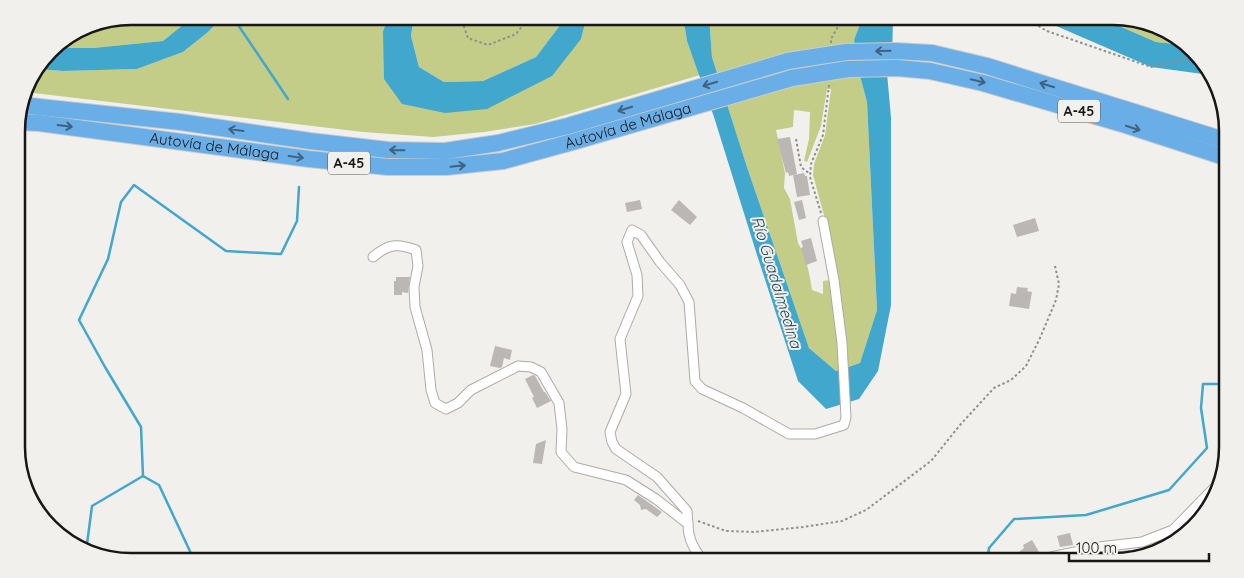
<svg xmlns="http://www.w3.org/2000/svg" width="1244" height="578" viewBox="0 0 1244 578" font-family="Quicksand,sans-serif">
<rect width="100%" height="100%" fill="#f2f0ec"/>
<g fill="#c3cd87">
<path d="M131,16h63l-31,25 -70,7h-40l2,-3 32,-20z"/>
<path d="M224,16h165l-6,15 62,82 136,-74 6,-23h96l4,25 13,34 -165,49 -51,8 -51,5 -70,-5 -338,-40 3,-12 9,-11 26,2 74,-2 46,-17 25,-20z"/>
<path d="M414,16h153l-31,41 -53,24 -39,1 -25,-15 -8,-31z"/>
<path d="M709,16h154l-9,24 6,36 7,26 10,208 -17,53 -13,4 -20,-141 -14,-51 1,-11 11,-29 6,-46h-4l-6,37 -14,36 -3,-1 5,-22 1,-27 -16,-2 -1,17 -17,3 9,43 -1,15 6,11 8,44c8,12 12,33 14,47l11,4v-13l8,-1 8,64 1,26 -4,1 -27,-23 -62,-181 -35,-110z"/>
<path d="M1096,16h17l44,9 27,20 -28,-3z"/>
</g>
<g fill="#42a7cd">
<path d="M194,16h30l-16,16 -25,20 -46,17 -74,2 -26,-2 16,-21h40l70,-7z"/>
<path d="M389,16h25l-3,20 8,31 25,15 39,-1 53,-24 31,-41h20l-6,23 -29,37 -65,33 -42,4 -43,-9 -18,-25 -1,-48z"/>
<path d="M683,16h26l3,41 35,110 62,181 27,23 24,-8 17,-53 -10,-208 -7,-26 -6,-36 9,-24h28l-7,23 7,79v187l-13,66 -19,28 -33,10 -28,-28 -41,-126 -43,-138 -27,-76z"/>
<path d="M1033,16h63l60,26 28,3 20,16 6,14 -59,-8z"/>
</g>
<g fill="none" stroke-linecap="round" stroke-linejoin="round">
<g stroke="#42a7cd" stroke-width="2.5">
<path d="M232,16l56,83"/>
<path d="M84,551l3,-7 5,-38 51,-30"/>
<path d="M195,562l-36,-77 -16,-9 -2,-49 -36,-60 -26,-47 29,-61 13,-57 13,-17 92,66 55,3 16,-33 2,-34"/>
<path d="M987,562l2,-14 25,-29 72,-4 83,-25 38,-42 -6,-40 2,-24h15l10,3"/>
</g>
<path stroke="#42a7cd" stroke-width="16" d="M884,65l1,-49"/>
</g>
<g fill="#bbb7b5">
<path d="M790,137l7,37 -8,2 -1,-4 -2,1 -9,-34z"/>
<path d="M804,173l1,3h2l3,19 -13,2 -4,-22z"/>
<path d="M640,200l2,9 -15,3 -2,-9z"/>
<path d="M679,200l18,17 -7,8 -19,-15z"/>
<path d="M802,200l4,18 -7,2 -5,-18z"/>
<path d="M1035,218l4,13 -22,6 -4,-12z"/>
<path d="M811,238l6,23 -11,4 -5,-17 2,-1 -2,-6z"/>
<path d="M396,277h14l-2,16 -6,-1v3h-8v-14h2z"/>
<path d="M1017,287l11,1 -1,3 5,1 -3,17 -20,-3 2,-13 5,1z"/>
<path d="M495,346l17,4 -2,10 -6,-2 -2,9 -2,1 -10,-2z"/>
<path d="M533,375l2,1 9,16h1l6,9 -14,7 -5,-10 2,-1 -9,-18z"/>
<path d="M546,440l-4,24 -9,-1 3,-19z"/>
<path d="M638,495l24,17 -5,5 -11,-8 -5,1 -1,-5 -6,-5z"/>
<path d="M1070,533l3,12 -13,2 -3,-11z"/>
<path d="M1032,540l7,12 -6,3 1,2 -8,5h-20l18,-14 -1,-3z"/>
<path d="M1130,550v8l-9,4h-49v-3l22,-5z"/>
</g>
<g fill="none" stroke-linecap="round" stroke-linejoin="round">
<defs>
<g id="minor">
<path d="M373,257c15,-13 24,-14 43,-7l2,16 -4,21 1,20 12,43 4,40 4,13 11,6 12,-6 13,-13 47,-24 13,1 10,5 18,31 3,26 -1,23 13,15 52,13 30,19 32,25c0,15 6,27 17,38"/>
<path d="M688,524l-1,-13 -30,-34 -41,-28 -4,-7 -2,-10 16,-38 -6,-55 18,-43 -1,-21 -10,-33 5,-12 9,5 19,27 20,23 9,17 6,79 7,8 41,19 46,26h26l29,-9 2,-8 -4,-74 -8,-63 -11,-59"/>
<path d="M1041,562l10,-5 48,-10 43,-5 31,-12 40,-41 7,-4"/>
</g>
<g id="motorway">
<path d="M932,53l55,13 240,75"/>
<path d="M930,71l53,12 136,40 108,35"/>
<path d="M21,105l159,17 130,19 78,9 57,1 53,-8 70,-17 220,-65"/>
<path id="s1" d="M17,122l22,1 270,36 79,8h58l57,-6 73,-20 216,-63"/>
</g>
</defs>
<use href="#minor" stroke="#adaba8" stroke-width="11"/>
<use href="#motorway" stroke="#ccc" stroke-width="18"/>
<g stroke="#918f8c" stroke-width="2" stroke-dasharray="2.5 2.5" stroke-linecap="butt">
<path d="M464,16l-1,8 5,14 20,7 28,-11 14,-18"/>
<path d="M1021,16l26,15 104,36 20,-5 28,-5"/>
<path d="M831,43v-4l13,-23"/>
<path d="M796,139l5,28 9,7"/>
<path d="M821,213l-11,-36 1,-13 12,-29 6,-50"/>
<path d="M698,521l28,10 29,1 48,-5 39,-6 24,-11 65,-49 29,-36 34,-37 17,-8 15,-14 14,-28 16,-38 3,-16 -4,-18"/>
</g>
<use href="#minor" stroke="#fff" stroke-width="9"/>
<use href="#motorway" stroke="#69aee7" stroke-width="16"/>
<defs>
<g id="motorway-bridge">
<path d="M788,61l58,-9 50,-1 36,2"/>
<path d="M792,78l56,-9 49,-1 33,3"/>
</g>
</defs>
<use href="#motorway-bridge" stroke="#ccc" stroke-width="18" stroke-linecap="butt"/>
<use href="#motorway-bridge" stroke="#69aee7" stroke-width="16"/>
</g>
<defs><path id="oneway-shaft" d="M-6 0H5M1.5-3L5.5 0L1.5 3" fill="none" stroke-width="1.6" stroke-linecap="round" stroke-linejoin="round" transform="scale(1.25)"/></defs>
<g stroke="#40627e">
<use href="#oneway-shaft" transform="translate(883 51) rotate(179)"/>
<use href="#oneway-shaft" transform="translate(978 81) rotate(13)"/>
<use href="#oneway-shaft" transform="translate(710 84) rotate(163)"/>
<use href="#oneway-shaft" transform="translate(1047 85) rotate(-163)"/>
<use href="#oneway-shaft" transform="translate(625 109) rotate(163)"/>
<use href="#oneway-shaft" transform="translate(65 126) rotate(7)"/>
<use href="#oneway-shaft" transform="translate(1133 128) rotate(18)"/>
<use href="#oneway-shaft" transform="translate(236 130) rotate(-172)"/>
<use href="#oneway-shaft" transform="translate(397 150) rotate(-179)"/>
<use href="#oneway-shaft" transform="translate(296 157) rotate(8)"/>
<use href="#oneway-shaft" transform="translate(458 166) rotate(-6)"/>
</g>
<g text-anchor="middle" stroke-width="4" stroke-linejoin="round" paint-order="stroke">
<g fill="#f2f0ec" stroke="#595856" stroke-width="1">
<rect x="1058" y="99.5" width="42" height="23" rx="4"/>
<rect x="328" y="151.5" width="42" height="23" rx="4"/>
</g>
<g font-size="14" font-weight="bold" fill="#181716">
<text x="1079" y="116">A-45</text>
<text x="349" y="168">A-45</text>
</g>
<g font-size="15" fill="#181716" stroke="#f2f0ec">
<text dy="5" stroke="none"><textPath href="#s1" startOffset="619">Autovía de Málaga</textPath></text>
<text dy="5" stroke="none"><textPath href="#s1" startOffset="199">Autovía de Málaga</textPath></text>
</g>
<g font-size="16" font-style="italic" fill="#224c5d" stroke="#f2f0ec">
<text transform="translate(777 282) rotate(73)" y="6">Río Guadalmedina</text>
</g>
</g>
<path d="M0 0H1244V578H0ZM131 25H1113A106 106 0 0 1 1219 131V447A106 106 0 0 1 1113 553H131A106 106 0 0 1 25 447V131A106 106 0 0 1 131 25Z" fill="#f2f0ec" fill-rule="evenodd"/>
<path fill="none" stroke="#181716" stroke-width="2.5" d="M131 25H1113A106 106 0 0 1 1219 131V447A106 106 0 0 1 1113 553H131A106 106 0 0 1 25 447V131A106 106 0 0 1 131 25Z"/>
<path d="M1069 553v8h140v-8" fill="none" stroke="#181716" stroke-width="2.5"/>
<text x="1076" y="553" font-size="15" fill="#181716" stroke="#f2f0ec" stroke-width="4" paint-order="stroke">100 m</text>
</svg>
